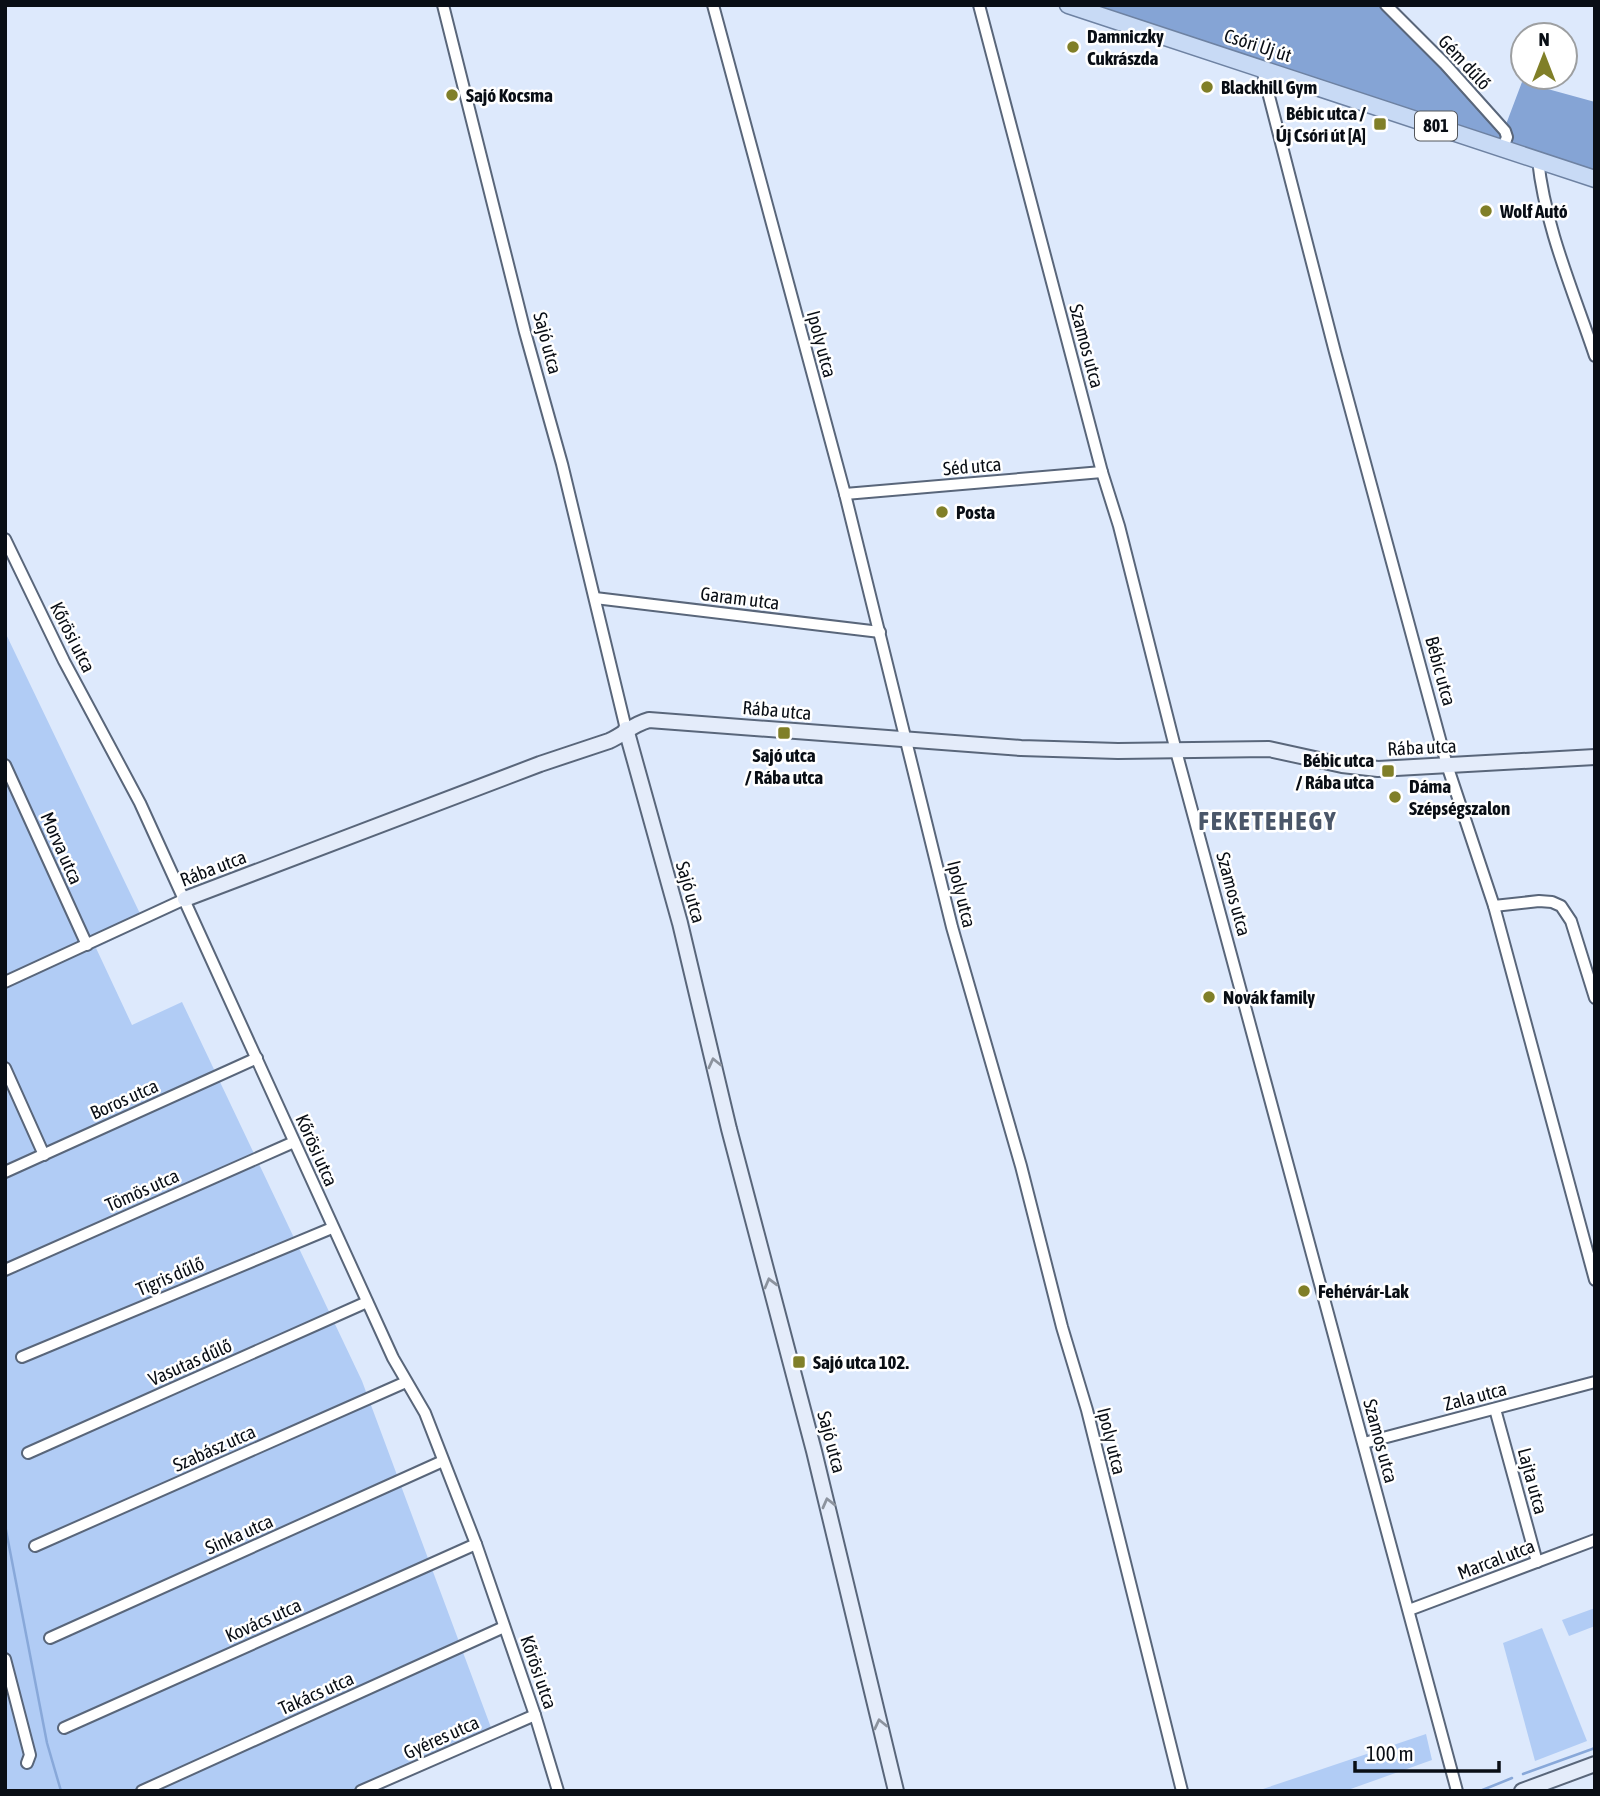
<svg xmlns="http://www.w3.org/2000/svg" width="1600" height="1796" viewBox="0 0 1600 1796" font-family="'Asap Condensed',sans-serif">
<rect width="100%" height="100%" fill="#dde9fc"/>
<g fill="#b1ccf5">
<path d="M5,632l140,292 -49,24 36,77 50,-23 180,379 131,352 -131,58h-357z"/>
<path d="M1595,1608v18l-26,10 -7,-16z"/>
<path d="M1542,1628l45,113 -52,20 -32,-118z"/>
<path d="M1426,1734l6,26 -87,31h-88z"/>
</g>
<path fill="#85a4d5" d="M1068,5h326l111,122 17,-45 73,20v77z"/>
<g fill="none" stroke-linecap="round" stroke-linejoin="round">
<g stroke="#88a8d9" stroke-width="2.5">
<path d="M5,1525l42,218 14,48"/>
<path d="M1523,1774l72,-26"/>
<path d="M1480,1791l32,-13"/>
</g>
<defs>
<g id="street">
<path d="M443,5l82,327 37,132 64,265"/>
<path d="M713,5l132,489 107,433 69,239 41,161 25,83 95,381"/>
<path d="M979,5l123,467 17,54 57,225 281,1040"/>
<path d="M1386,5l59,59 60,67 2,6 -4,11"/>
<path d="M1262,69l73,283 112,413 47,141 101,374"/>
<path d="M1538,160c7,67 36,133 57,196"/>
<path d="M845,494l257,-22"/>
<path d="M5,539l59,122 76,142 253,555 32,55 51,131 59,171 23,76"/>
<path d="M595,598l285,34"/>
<path d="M5,765l82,180"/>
<path d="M1494,906l45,-5 13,1 9,4 10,15 24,77"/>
<path d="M5,982l180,-83"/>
<path d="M5,1068l39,87"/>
<path d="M5,1172l252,-114"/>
<path d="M5,1270l289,-128"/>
<path d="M22,1357l310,-129"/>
<path d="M1495,1409l42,153"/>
<path d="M1364,1443l231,-61"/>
<path d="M28,1453l339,-151"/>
<path d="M35,1546l371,-164"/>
<path d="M1409,1610l186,-70"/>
<path d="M50,1638l393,-177"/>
<path d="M5,1659l25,96 -3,8"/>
<path d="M64,1728l412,-184"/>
<path d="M142,1791l362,-164"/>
<path d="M361,1791l174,-76"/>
</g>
<g id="secondary">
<path d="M626,729l54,194 49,206 85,322 82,340"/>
<path d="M185,899l355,-135 69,-23c16,-7 22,-16 40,-21l372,28 97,3 151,-2 73,16 36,4 217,-12"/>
<path d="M1522,1791l73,-27"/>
</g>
<path id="primary" d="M1068,5l527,174"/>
</defs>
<use href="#street" stroke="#59667a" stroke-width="14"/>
<use href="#secondary" stroke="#59667a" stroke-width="18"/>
<use href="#primary" stroke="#6e82a2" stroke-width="19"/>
<use href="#street" stroke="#fff" stroke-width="10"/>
<use href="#secondary" stroke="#e4ecfa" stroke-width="14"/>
<use href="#primary" stroke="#c8daf5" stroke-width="16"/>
</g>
<defs><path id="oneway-chevron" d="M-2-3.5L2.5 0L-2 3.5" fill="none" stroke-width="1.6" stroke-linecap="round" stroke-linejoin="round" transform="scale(1.75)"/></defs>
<g stroke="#8c939e">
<use href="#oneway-chevron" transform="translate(714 1063) rotate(-103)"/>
<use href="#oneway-chevron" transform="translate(770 1283) rotate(-105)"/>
<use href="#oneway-chevron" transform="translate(828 1503) rotate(-104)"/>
<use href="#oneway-chevron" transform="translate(880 1724) rotate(-103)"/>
</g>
<g fill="#807f28" stroke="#fff" stroke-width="2.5">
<circle cx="1073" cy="47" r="7"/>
<circle cx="1207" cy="87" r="7"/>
<circle cx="452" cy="95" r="7"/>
<rect x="1373" y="117" width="14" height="14" rx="3.5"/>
<circle cx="1486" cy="211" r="7"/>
<circle cx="942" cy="512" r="7"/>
<rect x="777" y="726" width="14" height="14" rx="3.5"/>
<rect x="1381" y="764" width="14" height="14" rx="3.5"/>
<circle cx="1395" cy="797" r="7"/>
<circle cx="1209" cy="997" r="7"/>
<circle cx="1304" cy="1291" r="7"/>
<rect x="792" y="1355" width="14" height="14" rx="3.5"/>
</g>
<g text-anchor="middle" stroke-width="5" stroke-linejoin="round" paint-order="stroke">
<rect fill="#fff" stroke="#53565b" stroke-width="2" x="1415" y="111.5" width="42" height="29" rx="5"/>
<g font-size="18" font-weight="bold" fill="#090e15">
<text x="1436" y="132">801</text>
</g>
<g font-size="19" font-weight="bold" fill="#090e15" stroke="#fff" text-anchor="start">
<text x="1087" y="43">Damniczky<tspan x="1087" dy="22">Cukrászda</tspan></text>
<text x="1221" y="94">Blackhill Gym</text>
<text x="466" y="102">Sajó Kocsma</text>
<text x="1366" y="120" text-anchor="end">Bébic utca /<tspan x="1366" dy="22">Új Csóri út [A]</tspan></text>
<text x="1500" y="218">Wolf Autó</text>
<text x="956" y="519">Posta</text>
<text x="784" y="762" text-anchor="middle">Sajó utca<tspan x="784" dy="22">/ Rába utca</tspan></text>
<text x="1374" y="767" text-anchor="end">Bébic utca<tspan x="1374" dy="22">/ Rába utca</tspan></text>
<text x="1409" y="793">Dáma<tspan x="1409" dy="22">Szépségszalon</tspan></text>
<text x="1223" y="1004">Novák family</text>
<text x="1318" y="1298">Fehérvár-Lak</text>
<text x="813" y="1369">Sajó utca 102.</text>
</g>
<g font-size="19" fill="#090e15" stroke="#fff">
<text transform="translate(1258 45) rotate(18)" y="7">Csóri Új út</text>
<text transform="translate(1465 62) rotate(47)" y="7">Gém dűlő</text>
<text transform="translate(548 343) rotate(75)" y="7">Sajó utca</text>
<text transform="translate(822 344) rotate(75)" y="7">Ipoly utca</text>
<text transform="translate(1087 346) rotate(75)" y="7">Szamos utca</text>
<text transform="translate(972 466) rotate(-5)" y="7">Séd utca</text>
<text transform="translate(740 598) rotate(7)" y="7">Garam utca</text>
<text transform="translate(73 637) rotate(63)" y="7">Kőrösi utca</text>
<text transform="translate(1441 671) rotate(75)" y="7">Bébic utca</text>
<text transform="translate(777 710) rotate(5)" y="7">Rába utca</text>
<text transform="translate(1422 747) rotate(-3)" y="7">Rába utca</text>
<text transform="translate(62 848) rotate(66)" y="7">Morva utca</text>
<text transform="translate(213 868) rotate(-21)" y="7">Rába utca</text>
<text transform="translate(691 892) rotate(74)" y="7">Sajó utca</text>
<text transform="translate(962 894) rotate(76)" y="7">Ipoly utca</text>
<text transform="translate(1234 894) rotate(75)" y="7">Szamos utca</text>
<text transform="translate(124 1099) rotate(-24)" y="7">Boros utca</text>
<text transform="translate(317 1150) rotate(66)" y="7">Kőrösi utca</text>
<text transform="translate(142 1190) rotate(-24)" y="7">Tömös utca</text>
<text transform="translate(170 1276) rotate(-23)" y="7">Tigris dűlő</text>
<text transform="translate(190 1362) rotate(-24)" y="7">Vasutas dűlő</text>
<text transform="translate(1475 1396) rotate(-15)" y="7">Zala utca</text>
<text transform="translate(1112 1441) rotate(76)" y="7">Ipoly utca</text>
<text transform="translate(1381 1441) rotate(75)" y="7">Szamos utca</text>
<text transform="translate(832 1442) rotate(75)" y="7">Sajó utca</text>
<text transform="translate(214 1448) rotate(-24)" y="7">Szabász utca</text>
<text transform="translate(1533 1481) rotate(75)" y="7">Lajta utca</text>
<text transform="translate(239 1534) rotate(-24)" y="7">Sinka utca</text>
<text transform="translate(1496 1559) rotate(-21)" y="7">Marcal utca</text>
<text transform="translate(263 1620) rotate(-24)" y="7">Kovács utca</text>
<text transform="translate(539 1672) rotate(71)" y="7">Kőrösi utca</text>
<text transform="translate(316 1693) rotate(-24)" y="7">Takács utca</text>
<text transform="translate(441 1737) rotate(-24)" y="7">Gyéres utca</text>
</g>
<g font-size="26" font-weight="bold" letter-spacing="2" fill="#4a5669" stroke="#fff">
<text x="1268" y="830">FEKETEHEGY</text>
</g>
</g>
<rect width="1600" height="1796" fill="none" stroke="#090e15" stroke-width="14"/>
<g transform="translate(1544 56)"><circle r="33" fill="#ffffff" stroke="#9d9fa1" stroke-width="2"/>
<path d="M0-5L12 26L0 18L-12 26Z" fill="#807f28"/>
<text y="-10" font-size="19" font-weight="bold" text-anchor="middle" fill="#090e15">N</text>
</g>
<path d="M1355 1761v10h144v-10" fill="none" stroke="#090e15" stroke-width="3.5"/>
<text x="1366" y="1761" font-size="21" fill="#090e15" stroke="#ffffff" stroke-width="5" paint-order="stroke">100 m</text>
</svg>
